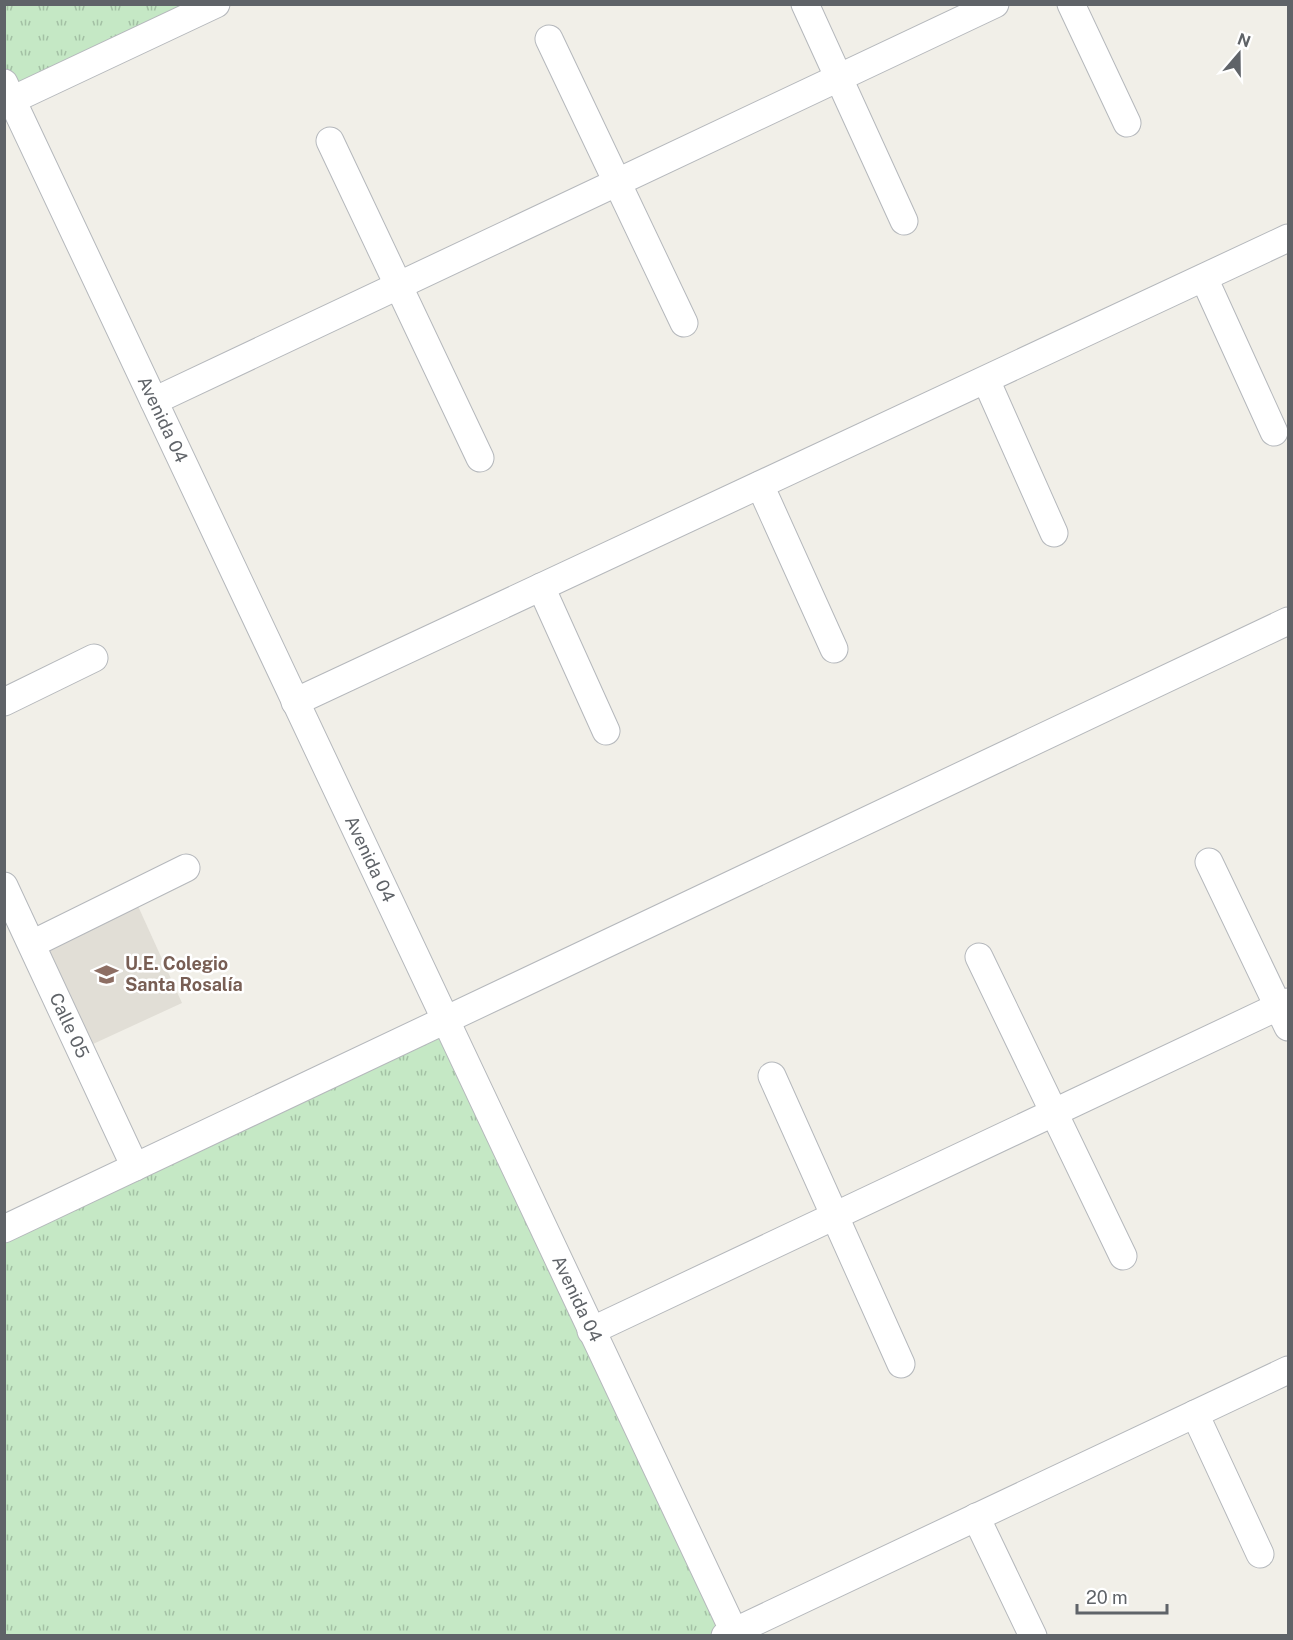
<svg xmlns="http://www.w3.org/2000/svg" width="1293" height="1640" viewBox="0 0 1293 1640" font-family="'Public Sans',sans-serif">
<defs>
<pattern id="grass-tufts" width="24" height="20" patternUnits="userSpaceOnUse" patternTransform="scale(1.5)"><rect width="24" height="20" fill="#c5e8c5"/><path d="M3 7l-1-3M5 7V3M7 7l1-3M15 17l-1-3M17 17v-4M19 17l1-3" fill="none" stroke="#a3c0a4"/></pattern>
</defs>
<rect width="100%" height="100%" fill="#f1efe8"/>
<path fill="#e1ded6" d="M133,895l49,108 -102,47 -48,-106z"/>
<g fill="url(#grass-tufts)">
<path d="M4,5h212l-204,95 -7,-17z"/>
<path d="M446,1021l279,615 -720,-1 -1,-406z"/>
</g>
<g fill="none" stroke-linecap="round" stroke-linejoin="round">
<defs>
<g id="minor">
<path d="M805,4l99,217"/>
<path d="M1071,4l56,119"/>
<path d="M549,39l135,284"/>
<path id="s1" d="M4,83l732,1553"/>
<path d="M12,100l204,-96"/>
<path d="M330,141l150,317"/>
<path d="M1204,278l70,154"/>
<path d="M986,380l68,153"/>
<path d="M154,401l841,-397"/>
<path d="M760,485l74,164"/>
<path d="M541,587l65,144"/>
<path d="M4,702l90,-44"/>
<path d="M295,702l993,-464"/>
<path d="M1209,862l79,165"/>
<path id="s2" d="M4,886l131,281"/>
<path d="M32,944l154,-76"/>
<path d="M979,957l144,299"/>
<path d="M772,1076l129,288"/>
<path d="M4,1229l1284,-608"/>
<path d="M591,1331l697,-329"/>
<path d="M1195,1414l65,140"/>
<path d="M976,1517l57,119"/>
<path d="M725,1636l563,-266"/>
</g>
</defs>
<use href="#minor" stroke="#b5b8bc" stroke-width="29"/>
<use href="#minor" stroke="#fff" stroke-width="27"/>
</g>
<defs>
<symbol id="school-bare" viewBox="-9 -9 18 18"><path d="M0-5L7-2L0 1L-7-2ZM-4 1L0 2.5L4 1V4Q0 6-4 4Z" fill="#8d6e63" stroke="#fff" stroke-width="2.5" paint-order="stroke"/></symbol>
</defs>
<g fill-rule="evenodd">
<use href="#school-bare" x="90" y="958" width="33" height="33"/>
</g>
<g text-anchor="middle" stroke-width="5" stroke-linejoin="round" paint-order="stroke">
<g font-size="18" fill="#5f6368" stroke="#fff">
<text dy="6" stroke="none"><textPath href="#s1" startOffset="372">Avenida 04</textPath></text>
<text dy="6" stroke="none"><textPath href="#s1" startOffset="858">Avenida 04</textPath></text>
<text dy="6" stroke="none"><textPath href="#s2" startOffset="154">Calle 05</textPath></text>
<text dy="6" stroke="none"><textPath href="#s1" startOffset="1344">Avenida 04</textPath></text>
</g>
<g font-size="18" font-weight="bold" fill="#785e54" stroke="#fff" text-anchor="start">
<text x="125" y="970">U.E. Colegio<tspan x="125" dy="21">Santa Rosalía</tspan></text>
</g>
</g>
<rect width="1293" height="1640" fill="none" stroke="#5f6368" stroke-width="12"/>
<g transform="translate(1239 54) rotate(20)" stroke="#ffffff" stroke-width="4.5" paint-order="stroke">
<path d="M0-4.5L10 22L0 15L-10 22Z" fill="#5f6368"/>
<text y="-9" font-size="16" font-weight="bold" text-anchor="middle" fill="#5f6368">N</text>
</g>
<path d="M1077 1604v9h90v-9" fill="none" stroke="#5f6368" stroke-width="3"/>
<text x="1086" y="1604" font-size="18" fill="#5f6368" stroke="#ffffff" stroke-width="4.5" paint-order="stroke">20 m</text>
</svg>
